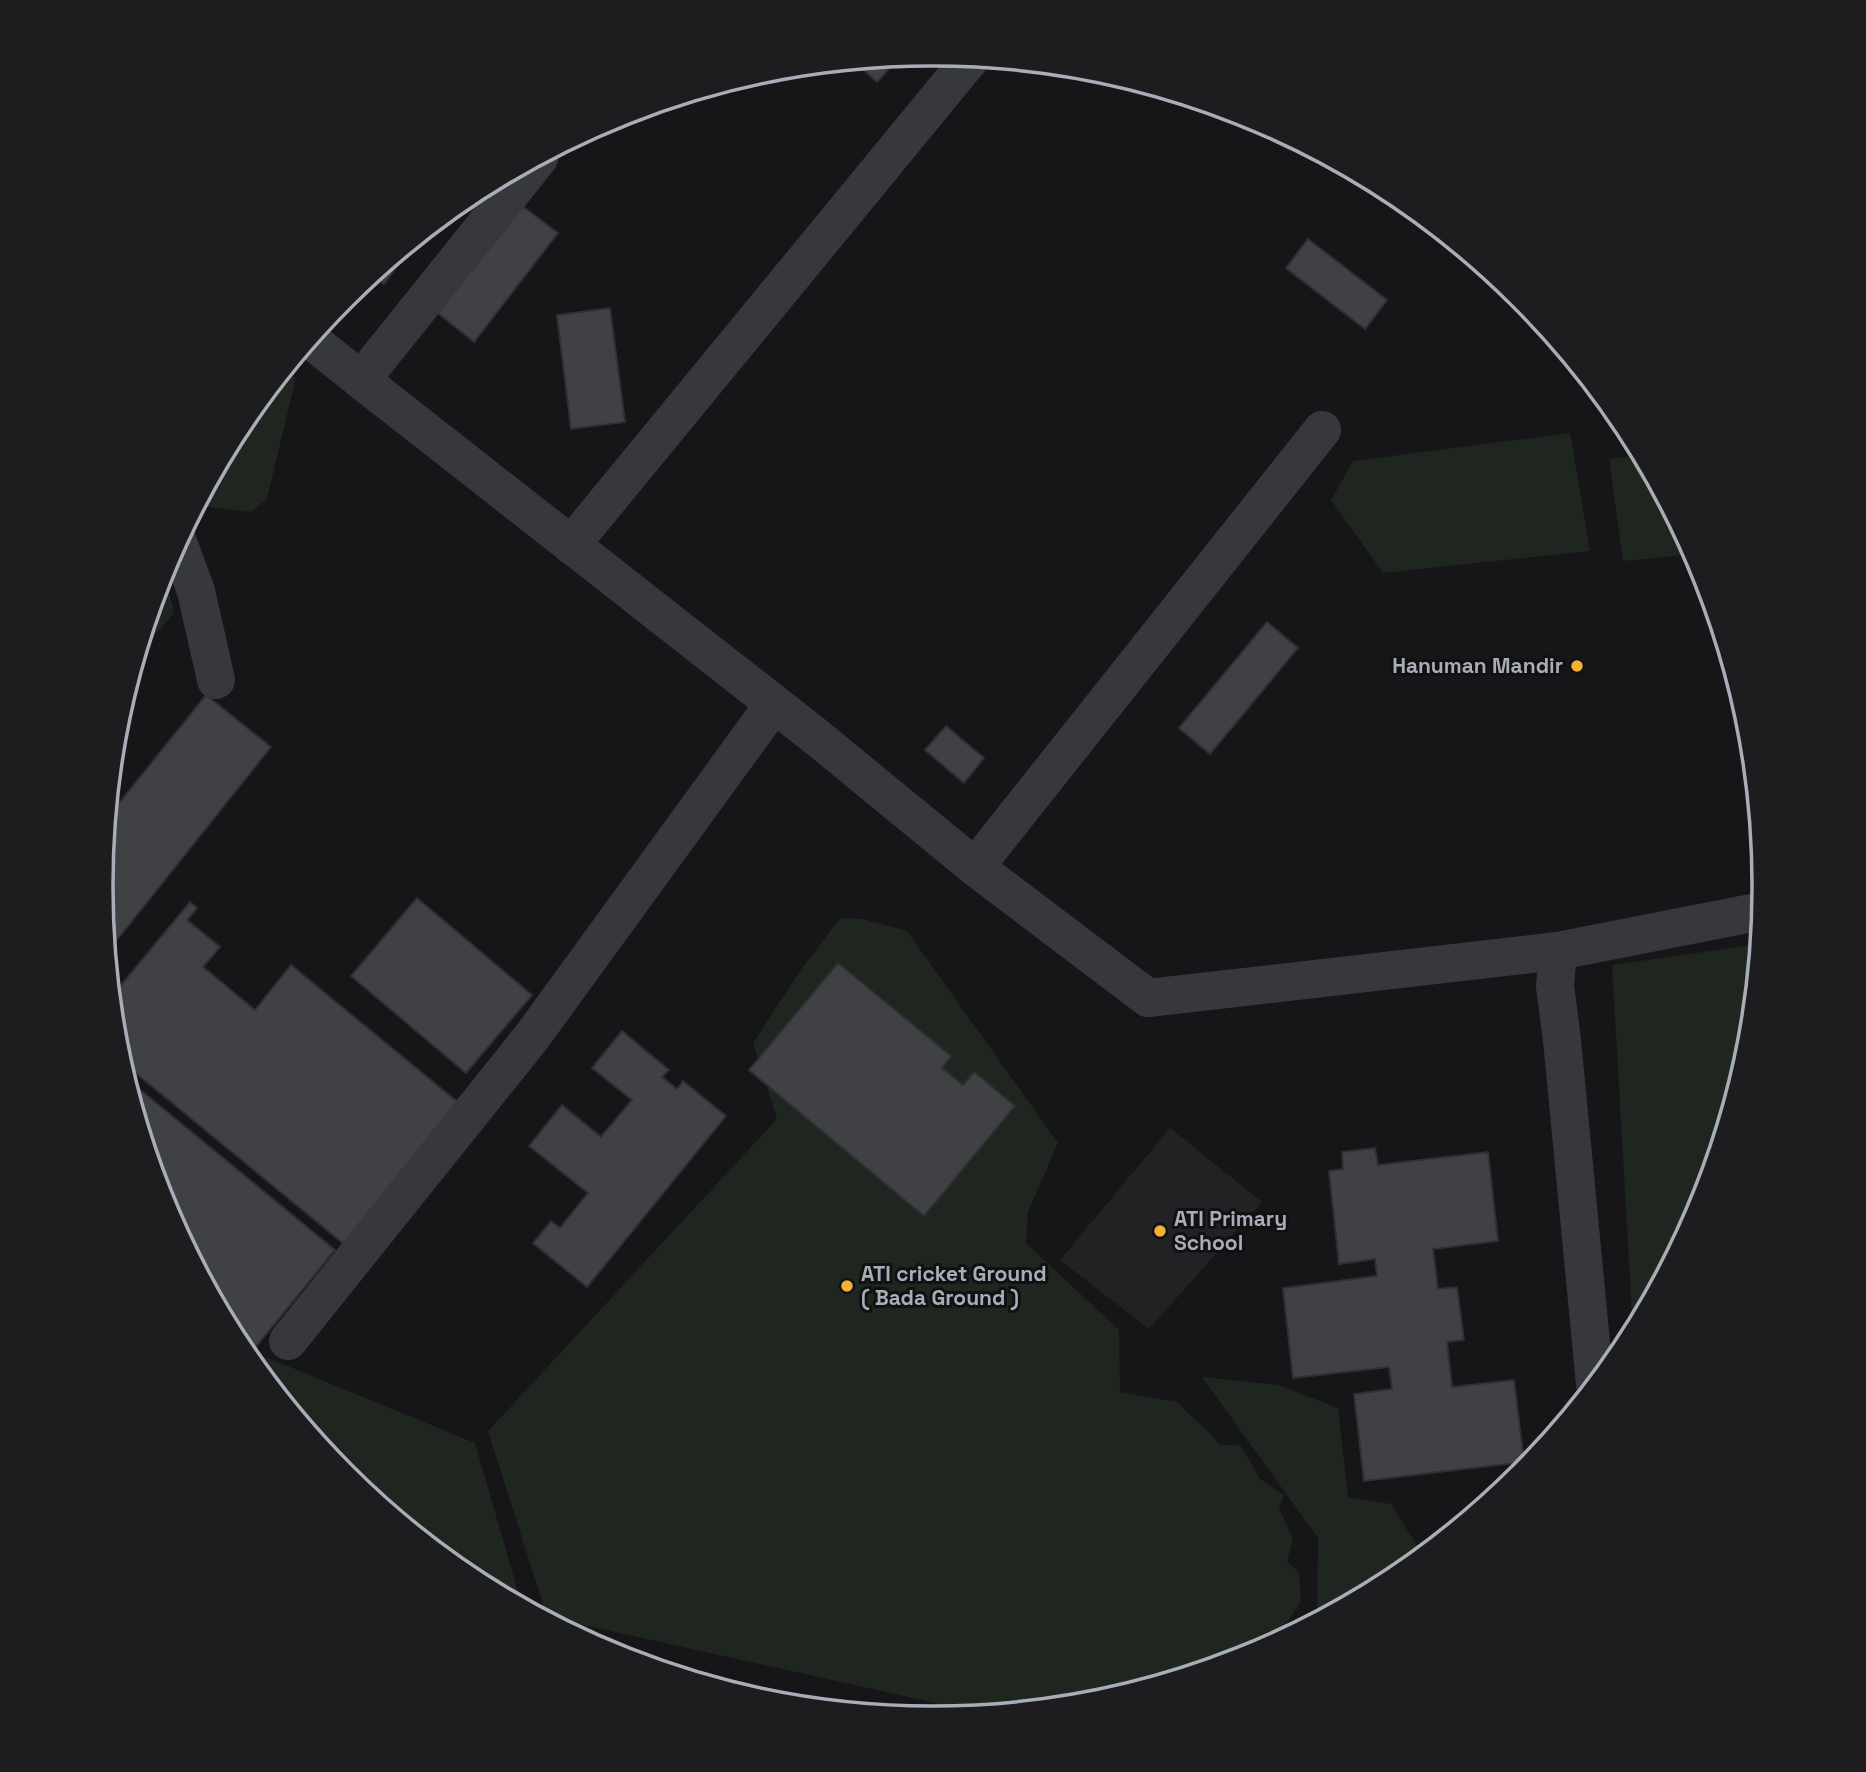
<svg xmlns="http://www.w3.org/2000/svg" width="1866" height="1772" viewBox="0 0 1866 1772" font-family="'Space Grotesk',sans-serif">
<rect width="100%" height="100%" fill="#161618"/>
<path fill="#222225" d="M1170,1128l92,74 -113,127 -89,-69z"/>
<g fill="#1e261f">
<path d="M280,376l16,1 -29,122 -16,13 -53,-6 44,-82z"/>
<path d="M1570,433l20,118 -207,22 -52,-73 22,-39z"/>
<path d="M1641,455l53,99 -71,7 -14,-102z"/>
<path d="M164,571l10,42 -35,40z"/>
<path d="M840,918l23,1 44,12 151,212 -30,69 -2,31 93,87 1,62 58,10c13,16 28,25 41,42l22,2 19,33 24,16 -5,13 14,31 -6,23 12,10 2,29 -15,23 2,11 -37,20 -156,47 -114,11 -434,-96 -59,-186 289,-312 -24,-76 47,-72z"/>
<path d="M1759,944l-10,105 -48,156 -68,127 -21,-367z"/>
<path d="M241,1347l234,96 47,162 -51,-28 -126,-103z"/>
<path d="M1202,1377l76,8 60,23 10,89 43,7 30,48 3,2 -29,24 -78,42 1,-82z"/>
</g>
<g fill="#404145" stroke="#303034" stroke-width="2">
<path d="M899,58l-22,24 -22,-20z"/>
<path d="M518,203l40,30 -84,109 -40,-32z"/>
<path d="M418,238l-34,46 -12,-9z"/>
<path d="M1308,239l79,61 -22,29 -79,-61z"/>
<path d="M610,308l15,114 -54,7 -14,-114z"/>
<path d="M1267,622l31,26 -88,106 -31,-26z"/>
<path d="M206,695l65,52 -163,204 -7,-65 7,-69z"/>
<path d="M946,726l38,32 -20,25 -39,-33z"/>
<path d="M417,898l115,97 -66,78 -115,-97z"/>
<path d="M190,902l7,6 -10,12 33,27 -17,20 52,43 36,-45 175,144 -116,140 -229,-188 -4,-13 -5,-52z"/>
<path d="M838,963l113,93 -9,12 21,17 11,-13 41,34 -91,110 -175,-146z"/>
<path d="M622,1031l47,39 -7,7 15,12 6,-8 43,35 -139,171 -54,-44 18,-22 9,7 28,-35 -59,-47 33,-41 39,32 31,-37 -40,-32z"/>
<path d="M126,1078l209,172 -81,99 -21,-17 -69,-128z"/>
<path d="M1375,1148l3,17 110,-13 10,89 -65,8 5,40 19,-2 7,53 -17,2 5,45 62,-7 10,82 -160,19 -10,-87 38,-5 -3,-22 -96,11 -10,-90 94,-12 -2,-17 -36,5 -10,-93 14,-2 -1,-17z"/>
</g>
<g fill="none" stroke-linecap="round" stroke-linejoin="round">
<g stroke="#37383d" stroke-width="38">
<path d="M311,340l50,40 178,-222"/>
<path d="M361,380l453,355 161,132 173,131 410,-47 -3,35 7,54 33,344"/>
<path d="M178,542l18,49 20,89"/>
<path d="M571,545l400,-487"/>
<path d="M975,867l347,-437"/>
<path d="M1558,951l204,-40"/>
<path d="M288,1341l243,-303 243,-334"/>
</g>
</g>
<g fill="#f2b134" stroke="#111113" stroke-width="2.5">
<circle cx="1577" cy="666" r="7"/>
<circle cx="1160" cy="1231" r="7"/>
<circle cx="847" cy="1286" r="7"/>
</g>
<g text-anchor="middle" stroke-width="6" stroke-linejoin="round" paint-order="stroke">
<g font-size="21" font-weight="bold" fill="#a8adb8" stroke="#111113" text-anchor="start">
<text x="1563" y="673" text-anchor="end">Hanuman Mandir</text>
<text x="1174" y="1226">ATI Primary<tspan x="1174" dy="24">School</tspan></text>
<text x="861" y="1281">ATI cricket Ground<tspan x="861" dy="24">( Bada Ground )</tspan></text>
</g>
</g>
<path d="M0 0H1866V1772H0ZM932 66H933A819 819 0 0 1 1752 885V887A819 819 0 0 1 933 1706H932A819 819 0 0 1 113 887V885A819 819 0 0 1 932 66Z" fill="#1d1d20" fill-rule="evenodd"/>
<path fill="none" stroke="#a8adb8" stroke-width="3.5" d="M932 66H933A819 819 0 0 1 1752 885V887A819 819 0 0 1 933 1706H932A819 819 0 0 1 113 887V885A819 819 0 0 1 932 66Z"/>
</svg>
